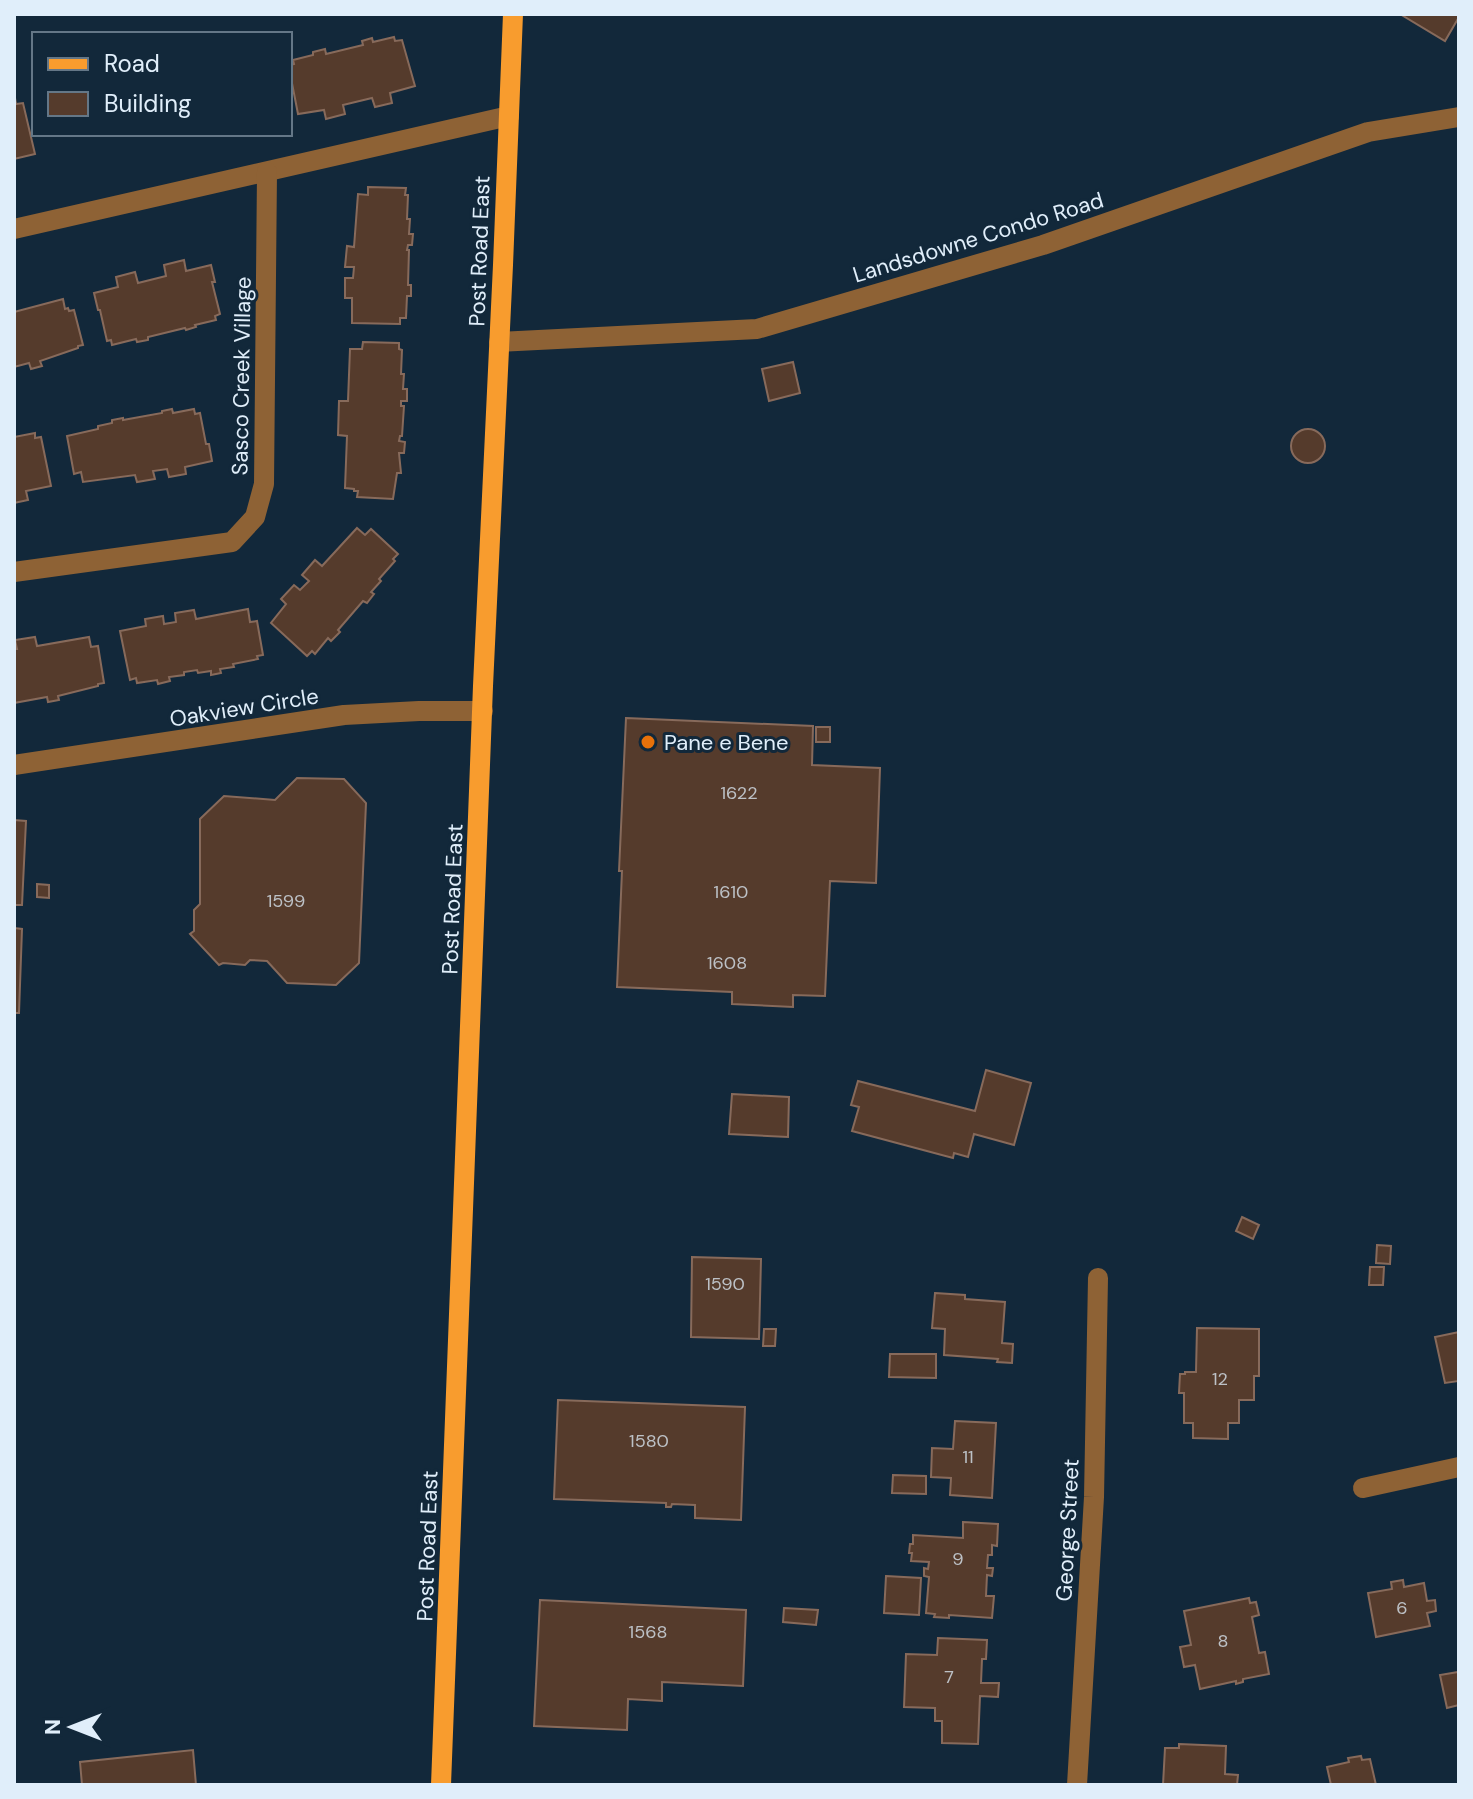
<svg xmlns="http://www.w3.org/2000/svg" width="1473" height="1799" viewBox="0 0 1473 1799" font-family="'DM Sans',sans-serif">
<rect width="100%" height="100%" fill="#12283a"/>
<g fill="#553b2c" stroke="#876a5b" stroke-width="2">
<path d="M1400,14h59v3l-14,24z"/>
<path d="M394,37l1,4 7,-1 13,46 -25,7 2,10 -17,4 -3,-9 -29,7 2,9 -19,5 -2,-9 -26,4 -8,-41v-8l4,-1 -1,-4 20,-5v-3l12,-3 1,5 37,-9 -1,-4 10,-3 1,4z"/>
<path d="M14,92l2,12 7,-1 12,51 -21,5z"/>
<path d="M368,187l38,1 -1,7h3l-1,24h3l-1,15h4l-1,11h-4l-1,5h2l-1,35h3v11h-4l-1,22h-6v6l-48,-1v-25h-7v-20h8l1,-11h-9l2,-21 7,1 4,-53 10,1z"/>
<path d="M184,260l2,11 25,-6 4,17h-3l8,32 -5,2 1,4 -21,5 1,2 -10,3 -1,-2 -37,9v3l-11,2 -1,-3 -24,6 -1,-5 -4,1 -7,-31h-2l-4,-17 24,-6 -2,-10 19,-5 3,11 28,-7 -2,-11z"/>
<path d="M63,299l2,10 3,-1 1,3 5,-1 9,35 -5,1v2l-38,13 2,5 -11,3 -2,-6 -15,4v-55z"/>
<path d="M363,342l36,1v6l3,1 -1,24h3l-1,15h4v12h-6v5h3l-2,30h-2l-1,5 6,1 -1,11h-5l2,20h-4l-4,26 -36,-2 1,-6h-4v-2l-9,-1 2,-52 -9,-1 1,-34h9l2,-52h12z"/>
<path d="M793,362l7,31 -31,8 -7,-32z"/>
<path d="M172,409l1,4 21,-4 1,5 5,-1 6,31h3l3,17 -27,6 1,7 -17,3 -2,-8 -14,2 2,8 -18,3 -2,-7 -52,7 -2,-10 -7,2 -7,-38 31,-7v-3l14,-3v-3l11,-2v2l39,-7v-2z"/>
<circle cx="1308" cy="446" r="17"/>
<path d="M35,433v5l6,-1 10,49 -25,5 2,9 -14,3v-66z"/>
<path d="M357,528l8,7 6,-6 27,25 -5,5 2,2 -16,18 2,2 -10,11 3,2 -7,9 -4,-2 -25,29 2,2 -9,9 -3,-3 -13,16 -3,-3 -5,5 -36,-33 15,-19 -5,-5 13,-14 6,5 9,-9 -7,-6 13,-15 7,6z"/>
<path d="M248,609l2,13 7,-1 6,34 -6,1 1,3 -25,5 1,3 -14,2 1,4 -10,2v-4l-13,2 -1,-3 -13,2v3l-15,2 1,4 -12,3 -1,-4 -20,3 -1,-5 -6,2 -10,-49 26,-5 -1,-7 18,-3 1,8 12,-2 -1,-9 19,-3 2,9z"/>
<path d="M35,637l2,9 52,-9 2,10 7,-1 6,37 -6,1v2l-40,10 1,4 -11,2 -1,-5 -33,6v-54h3l-2,-9z"/>
<path d="M626,718l187,8 -1,39 68,3 -4,115 -46,-2 -5,115 -32,-1v12l-61,-3v-12l-115,-5 5,-116h-3z"/>
<rect x="816" y="727" width="14" height="15"/>
<path d="M297,778l47,1 22,24 -7,160 -23,22 -49,-2 -20,-22 -17,-1 -5,5 -22,-2 -4,2 -29,-31 4,-3v-21l6,-6v-85l24,-23 51,4z"/>
<path d="M14,820l12,1 -4,84h-8z"/>
<path d="M37,884l12,1v13l-12,-1z"/>
<path d="M14,928l8,1 -3,84h-5z"/>
<path d="M986,1070l45,13 -17,62 -40,-11 -6,23 -14,-4 -1,5 -101,-27 7,-24 -8,-2 7,-24 117,30z"/>
<path d="M732,1094l57,3 -1,40 -59,-3z"/>
<path d="M1242,1217l17,8 -6,14 -17,-8z"/>
<path d="M1377,1245l14,1 -1,18 -14,-1z"/>
<path d="M692,1257l69,2 -2,80 -68,-2z"/>
<path d="M1370,1267h14l-1,18h-14z"/>
<path d="M935,1293l30,2v4l40,3 -3,41 11,1 -1,19 -15,-1 1,-3 -54,-4 1,-26 -13,-1z"/>
<path d="M1197,1328l62,1v47h-5v24h-15v23h-11v16l-35,-1v-15h-9v-30h-5l1,-19h5v-2h11z"/>
<path d="M764,1329h12l-1,17h-12z"/>
<path d="M1459,1332v49l-14,2 -10,-46z"/>
<path d="M890,1354h46v24l-47,-1z"/>
<path d="M558,1400l187,7 -4,113 -46,-2v-13l-23,-1 -1,3h-5v-4l-112,-4z"/>
<path d="M955,1421l41,2 -4,75 -42,-3 1,-17 -20,-1 1,-29 21,1z"/>
<path d="M893,1475l33,1v18l-34,-1z"/>
<path d="M963,1522l35,2 -1,22 -5,-1v10h-4l-1,13h6l-1,8 -5,-1 -1,21h8l-2,22 -43,-3v3l-15,-1 1,-3 -9,-1 3,-36 -5,-1v-8l4,1 1,-7 -18,-1 1,-8h-3l1,-9h3v-9l50,3z"/>
<path d="M886,1576l35,2 -2,37 -35,-2z"/>
<path d="M1403,1580l1,7 20,-4 3,18 8,-1 1,11 -9,2 3,13 -54,11 -8,-44 24,-4 -1,-7z"/>
<path d="M1249,1598l1,5 6,-1 3,13 -7,2 7,36 6,-1 4,22 -26,5v3l-7,2v-3l-36,8 -5,-24 -11,2 -4,-20 11,-2 -7,-34z"/>
<path d="M540,1600l206,10 -3,76 -81,-4v19l-34,-2 -1,31 -93,-4z"/>
<path d="M784,1608l34,2 -2,15 -33,-3z"/>
<path d="M938,1638l49,2 -1,19h-4l-1,24h18l-1,14 -18,-1 -2,48 -36,-1v-22h-7v-13l-31,-1 2,-53 31,1z"/>
<path d="M1458,1672l1,33 -12,3 -7,-33z"/>
<path d="M1179,1744l47,2 -1,28 13,1 -1,10h-74l2,-37h14z"/>
<path d="M193,1750l3,35h-114l-2,-23z"/>
<path d="M1361,1756l1,4 8,-1 6,26h-45l-4,-18 22,-5 -1,-4z"/>
</g>
<g fill="none" stroke-linecap="round" stroke-linejoin="round">
<g stroke="#8e6235" stroke-width="20">
<path d="M14,229l495,-113"/>
<path d="M499,342l258,-13 286,-84 325,-113 91,-15"/>
<path d="M14,572l218,-30 23,-25 9,-33 3,-312"/>
<path d="M14,765l330,-50 75,-4h64"/>
<path d="M1363,1488l96,-21"/>
<path d="M1077,1785l17,-288 4,-219"/>
</g>
<path stroke="#f89c2e" stroke-width="20" d="M441,1785l42,-1099 20,-421 10,-251"/>
</g>
<circle fill="#e8710a" stroke="#12283a" stroke-width="3" cx="648" cy="742" r="8"/>
<g text-anchor="middle" stroke-width="6" stroke-linejoin="round" paint-order="stroke">
<g font-size="18" fill="#bdc1c6">
<text x="739" y="799">1622</text>
<text x="731" y="898">1610</text>
<text x="286" y="907">1599</text>
<text x="727" y="969">1608</text>
<text x="725" y="1290">1590</text>
<text x="1220" y="1385">12</text>
<text x="649" y="1447">1580</text>
<text x="968" y="1463">11</text>
<text x="958" y="1565">9</text>
<text x="1402" y="1614">6</text>
<text x="648" y="1638">1568</text>
<text x="1223" y="1647">8</text>
<text x="949" y="1683">7</text>
</g>
<g font-size="22" fill="#e0eefa" stroke="#12283a">
<text transform="translate(978 237) rotate(-17)" y="8">Landsdowne Condo Road</text>
<text transform="translate(479 251) rotate(-88)" y="8">Post Road East</text>
<text transform="translate(241 376) rotate(-89)" y="8">Sasco Creek Village</text>
<text transform="translate(244 707) rotate(-9)" y="8">Oakview Circle</text>
<text transform="translate(452 899) rotate(-88)" y="8">Post Road East</text>
<text transform="translate(1067 1530) rotate(-87)" y="8">George Street</text>
<text transform="translate(427 1546) rotate(-88)" y="8">Post Road East</text>
</g>
<g font-size="22" fill="#e0eefa" stroke="#12283a" text-anchor="start">
<text x="664" y="750">Pane e Bene</text>
</g>
</g>
<rect width="1473" height="1799" fill="none" stroke="#e0eefa" stroke-width="32"/>
<rect x="32" y="32" width="260" height="104" fill="#12283a" stroke="#647787" stroke-width="2"/>
<rect x="48" y="58" width="40" height="12" fill="#f89c2e" stroke="#647787" stroke-width="2"/>
<text x="104" y="72" font-size="24" fill="#e0eefa">Road</text>
<rect x="48" y="92" width="40" height="24" fill="#553b2c" stroke="#647787" stroke-width="2"/>
<text x="104" y="112" font-size="24" fill="#e0eefa">Building</text>
<g transform="translate(72 1727) rotate(270)" stroke="#12283a" stroke-width="6" paint-order="stroke">
<path d="M0-6L14 30L0 20L-14 30Z" fill="#e0eefa"/>
<text y="-12" font-size="22" font-weight="bold" text-anchor="middle" fill="#e0eefa">N</text>
</g>
</svg>
